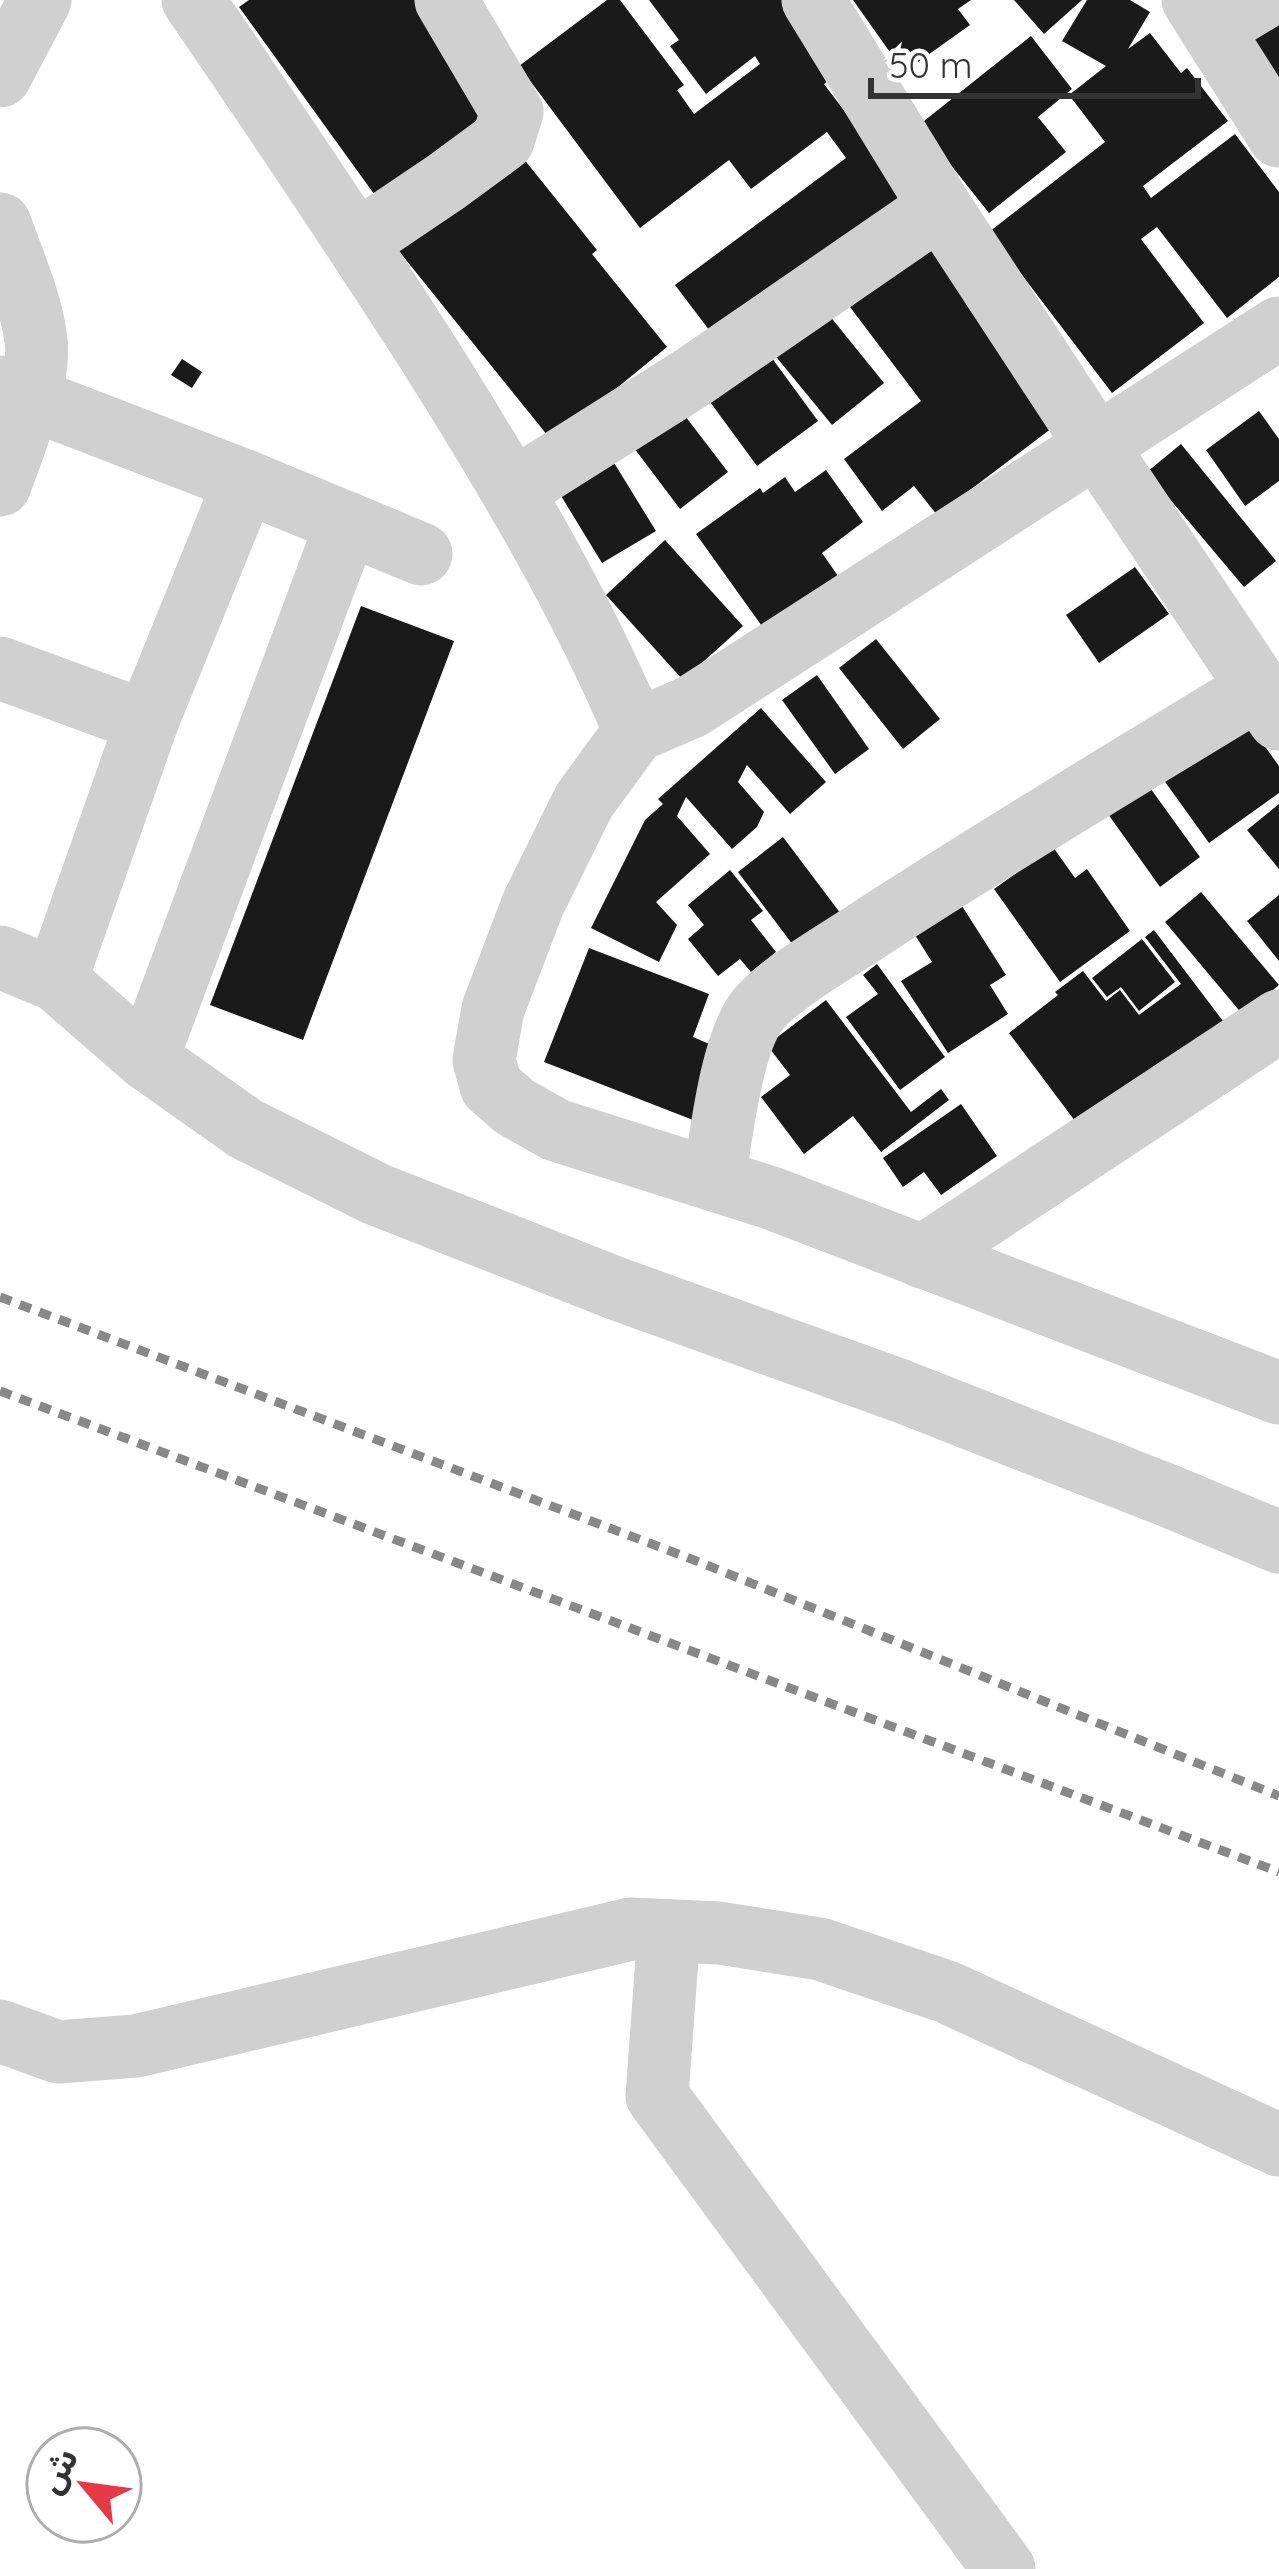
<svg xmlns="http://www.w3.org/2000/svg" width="1279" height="2569" viewBox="0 0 1279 2569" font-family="Quicksand,'Noto Sans Arabic',sans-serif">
<rect width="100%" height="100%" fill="#fff"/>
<g fill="#1a1a1a">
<path d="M249,0h173l76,120 -116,85 -143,-198z"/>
<path d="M607,0h13l64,85 -7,5 17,24 66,-50 -5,-8 -49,38 -36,-48 9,-6 -30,-40h135l54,73 -14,11 87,115 -192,144 -44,-58 171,-127 -19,-26 -76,57 -22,-29 -89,68 -121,-162z"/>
<path d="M853,0h118l-13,9 12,16 -66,47z"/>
<path d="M1014,0h68l-38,34z"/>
<path d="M1087,0h43l20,12 -22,37 22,-16 31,40 6,-5 41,53 -85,65 8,12 84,-64 44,58v85l-52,41 -70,-91 -16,12 63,84 -92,70 -123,-161 116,-90 -36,-47 37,-29 -44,-25z"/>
<path d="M1279,15v77l-35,-53z"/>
<path d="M1031,36l41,53 -34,28 28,35 -77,61 -70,-88z"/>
<path d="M519,153l78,97 -5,4 75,93 -115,94 -154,-191z"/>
<path d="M929,247l131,175 -123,93 -23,-29 -32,25 -38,-52 77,-58 -71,-94z"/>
<path d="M825,310l59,73 -52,42 -59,-72z"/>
<path d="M766,350l52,71 -61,45 -52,-71z"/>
<path d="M182,359l20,13 -10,16 -21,-13z"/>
<path d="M679,408l49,64 -48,37 -49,-65z"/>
<path d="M1259,411l20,28v42l-34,25 -39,-56z"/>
<path d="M1181,444l95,117 -32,26 -97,-115z"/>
<path d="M608,453l48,78 -54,32 -47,-77z"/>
<path d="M826,470l37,52 -41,31 16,23 -74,53 -68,-95 64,-46 3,5 22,-16 10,15z"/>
<path d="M665,540l78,86 -60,54 -77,-85z"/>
<path d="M1135,567l34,47 -70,49 -33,-48z"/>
<path d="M361,606l93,35 -151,399 -93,-35z"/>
<path d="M876,639l64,80 -37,30 -64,-81z"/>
<path d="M817,675l52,74 -34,25 -53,-74z"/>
<path d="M761,708l65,74 -36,32 -43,-49 -9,17 26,30 -7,15 -25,22 -46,-52 -9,19 33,38 -54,48 21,23 -18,37 -68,-34 54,-108 18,-16 -5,-5z"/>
<path d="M1246,720l33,46v27l-70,50 -46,-64z"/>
<path d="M1148,785l52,72 -40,30 -52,-73z"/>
<path d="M1279,804v65l-32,-39z"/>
<path d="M783,837l61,81 -45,35 -61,-81z"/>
<path d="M1053,847l22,31 12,-9 43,62 -70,51 -66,-93z"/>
<path d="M730,870l33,41 -12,9 25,32 -25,20 -11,-13 -22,17 -30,-37 16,-14 -16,-20z"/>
<path d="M1201,892l78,93 -36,30 -78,-93z"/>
<path d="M1279,895v66l-32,-40z"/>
<path d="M962,906l44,69 -16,10 18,29 -60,39 -47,-72 31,-19 -17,-27z"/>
<path d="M1154,930l69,91 -142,108 -72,-96 49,-38 -3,-3 28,-21 23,30 14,-11 19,25 42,-31 -36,-47z"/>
<path d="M1142,939l33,43 -36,29 -18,-24 -14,10 -15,-19z"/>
<path d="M589,948l120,46 -16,43 28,12 -28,71 -149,-58z"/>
<path d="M877,964l68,93 -45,33 -54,-73 32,-23 -15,-19z"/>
<path d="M826,1000l85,112 30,-23 8,11 -68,52 -28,-36 -49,38 -43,-57 29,-22 -23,-30z"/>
<path d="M961,1104l36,52 -56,39 -17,-23 -21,15 -20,-29z"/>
</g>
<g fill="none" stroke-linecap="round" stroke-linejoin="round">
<g stroke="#d0d0d0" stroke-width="63">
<path d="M193,0c81,118 160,236 237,356 76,121 149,243 205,375"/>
<path d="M813,0l127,207 156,238 183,274"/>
<path d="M1193,0l86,136"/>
<path d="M1212,29l48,-29"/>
<path d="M0,76l40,-76"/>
<path d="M0,224c13,37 31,76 36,116 5,43 -22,104 -36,145"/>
<path d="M357,242l89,-60 57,-42 9,-28 -66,-112"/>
<path d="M1279,328l-588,379 -56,24 -51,70 -51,103 -40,105 -9,51 7,26 24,21 41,23 215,68 508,195"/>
<path d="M0,387l245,94 176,73"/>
<path d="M514,490l179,-113 247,-170"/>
<path d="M0,668l147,54"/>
<path d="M0,957l56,23 91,79 99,70 130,65 239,94 286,103 268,105 110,46"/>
<path d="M56,980l91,-258 98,-241"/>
<path d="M147,1059l200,-536"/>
<path d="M714,1180c7,-43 17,-135 43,-169 23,-29 87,-64 119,-86 126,-82 255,-159 383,-237"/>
<path d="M922,1257l357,-236"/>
<path d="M669,1931l-12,165 347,473"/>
<path d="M0,2031l58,21 78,-6 495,-117 88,4 101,16 127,43 332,153"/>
</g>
<g stroke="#888" stroke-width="9" stroke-dasharray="12 9" stroke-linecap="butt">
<path d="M0,1297l694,263 585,236"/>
<path d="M0,1391l1279,481"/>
</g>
</g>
<g transform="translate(84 2485) rotate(299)"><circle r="57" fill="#ffffff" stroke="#adadad" stroke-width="3"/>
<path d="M0-9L21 45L0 30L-21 45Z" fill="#e63946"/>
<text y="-18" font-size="33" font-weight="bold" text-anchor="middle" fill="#333333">ش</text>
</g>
<path d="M871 78v18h327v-18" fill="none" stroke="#333333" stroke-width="6"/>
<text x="889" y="78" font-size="36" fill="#333333" stroke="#ffffff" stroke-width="9" paint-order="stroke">50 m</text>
</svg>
